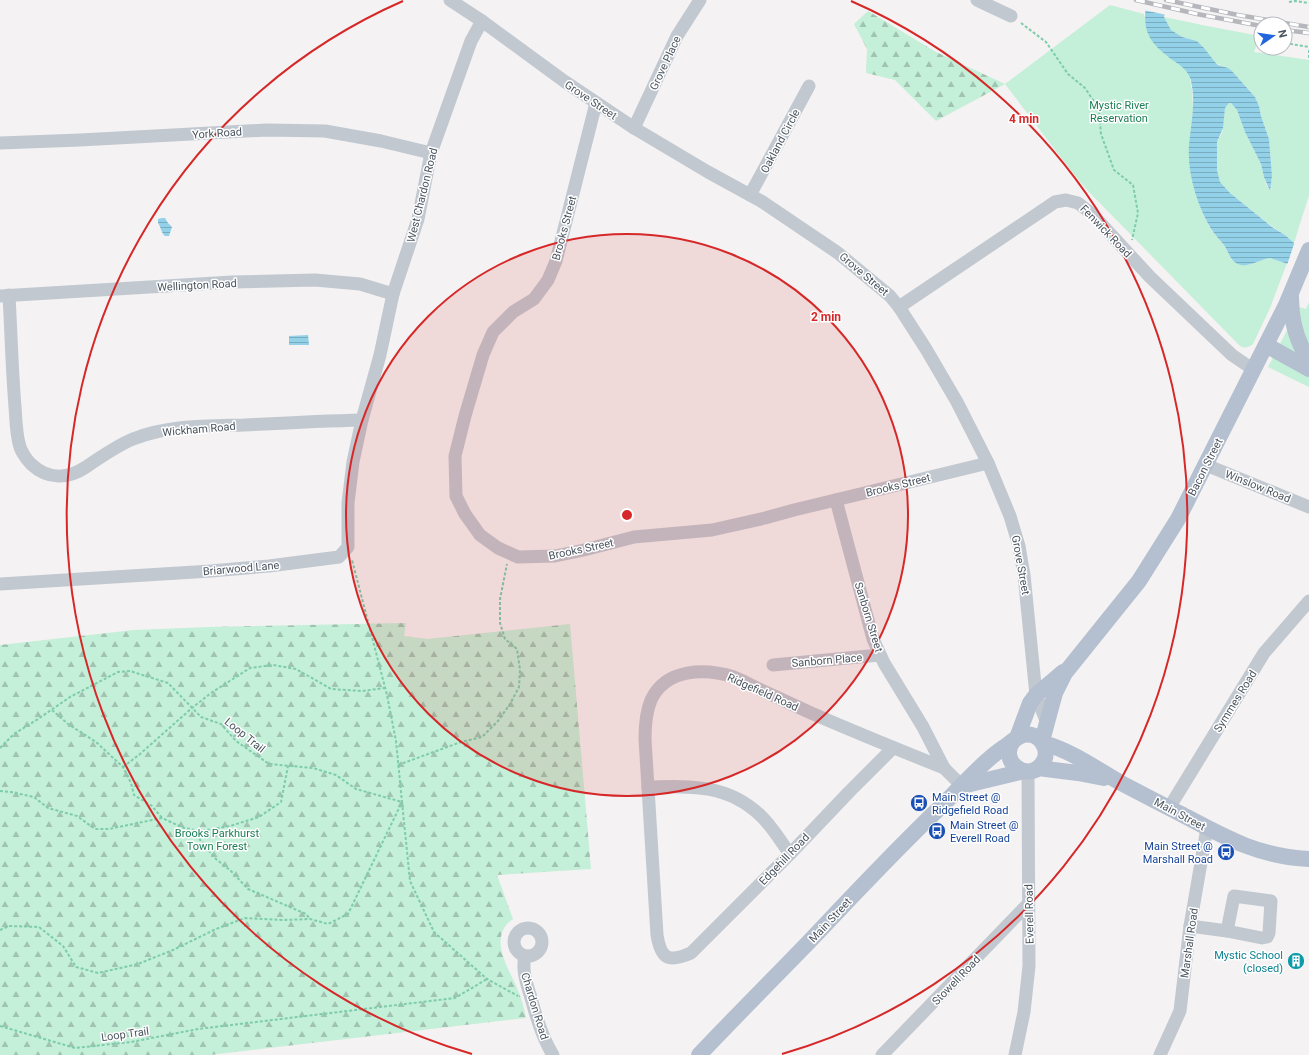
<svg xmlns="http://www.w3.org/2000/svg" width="1309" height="1055" viewBox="0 0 1309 1055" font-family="Roboto,sans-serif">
<defs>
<pattern id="forest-firs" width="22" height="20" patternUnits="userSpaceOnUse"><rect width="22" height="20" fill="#c4efd8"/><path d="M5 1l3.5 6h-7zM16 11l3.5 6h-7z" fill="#a1c4b2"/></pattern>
<pattern id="water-rules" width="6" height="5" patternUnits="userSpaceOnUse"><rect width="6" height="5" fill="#93d1e9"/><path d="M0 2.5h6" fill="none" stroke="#7aacc0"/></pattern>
</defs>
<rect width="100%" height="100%" fill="#f4f2f2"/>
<g fill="url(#forest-firs)">
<path d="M868,11l68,41 69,32 -69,37 -41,-41 -29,-7 1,-24 -13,-25z"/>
<path d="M406,623l-2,13 23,3 143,-15 21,245 -94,6 16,44c-6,4 -11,10 -12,18 -3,17 10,36 16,51 4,9 7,19 9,30l-316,37h-210v-410l134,-15 75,-3z"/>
</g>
<g fill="#c4efd8">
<path d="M1110,5l34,9 3,16 30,32 8,7 4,5 3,16 1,19 -4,45 6,36 7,22 9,18 13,15 8,15 16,5 16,-6 6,-1 17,5 -17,45 -17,36c-5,4 -9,5 -14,1l-151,-154 -16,-19 -67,-88z"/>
<path d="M1164,17l43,9 53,10 -6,16 55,8v135l-15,48 -9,-8 -19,-13 -36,-29 -10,-11 -3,-12v-28l5,-9 3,-25 4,-5h2l6,7 8,22 16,32 5,20 4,7 2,-15 -3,-37 -8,-23 -2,-10 -4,-9 -23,-26c-5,-4 -12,-5 -17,-9l-18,-21 -15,-4 -7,-3 -4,-4z"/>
<path d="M1309,302v85l-41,-20 31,-60 7,2z"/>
</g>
<g fill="url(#water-rules)">
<path d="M1147,0h21l-4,17 7,13 11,7 15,4 7,7 11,14 3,3 10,3 4,3 23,26 4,9 2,10 8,23 3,37 -2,15 -6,-14 -3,-13 -16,-32 -8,-22 -6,-7h-2l-4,5 -2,20 -6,14v28l3,12 10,11 42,34 13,8 9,8 15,5v23l-39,-13c-9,1 -21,9 -29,7 -10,-2 -12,-12 -17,-20 -4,-5 -9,-10 -13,-16 -14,-24 -24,-56 -22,-84 2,-22 7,-42 2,-64 -2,-9 -9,-15 -17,-20 -25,-18 -33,-30 -27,-61z"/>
<path d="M162,218h3l3,5 4,4 -3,9h-4c-4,-3 -4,-9 -7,-13v-4z"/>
<path d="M308,335l1,10h-20v-9z"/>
</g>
<g fill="#f4f2f2">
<path d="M1145,0h25l-3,15 -24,-5z"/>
<path d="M1295,241l14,5v27l-22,-8z"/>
</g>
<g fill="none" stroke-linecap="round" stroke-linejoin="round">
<g stroke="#7dccab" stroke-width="2" stroke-dasharray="3 2" stroke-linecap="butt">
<path d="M1289,2l6,-1 14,2"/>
<path d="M1021,23l25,19 22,32 17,14 14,21 2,25 13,36 19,15 5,28 -6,27"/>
<path d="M1285,43l24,4"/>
<path d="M1309,50v9"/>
<path d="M52,710l16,14 28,18 27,25 8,16 3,12 18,11 10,12"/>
<path d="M0,748l14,-14 24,-15 32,-22 48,-25 12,-1 38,12 33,34 20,7 15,17 33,23 44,4 23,7 20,14 46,13 8,79 24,51 53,47 31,17"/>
<path d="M398,765l63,-23 21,-5 16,-16 12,-17 9,-17 1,-17 -3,-21 -12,-10 -5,-16v-24l7,-35"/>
<path d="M123,767l17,-13 52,-46 19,-15 39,-25 23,-3 23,4 35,20 31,2 23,-3"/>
<path d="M0,791l11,1 23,5 14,11 29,8 18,13h14l53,-11 22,10 17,3 29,-5 29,-9 22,-15 7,-36"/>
<path d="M194,830l8,13 14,16 15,12 17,18 58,25 4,5"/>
<path d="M0,930l9,-4 30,1 24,19 13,21 22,6 40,-9 35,-14 43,-21 29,-11 37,2 28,-1 18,5 20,-10 54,-112 -6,-61 -9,-46 -35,-135"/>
<path d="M0,1026l75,22 56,-6 67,-13 257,-31 32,-19"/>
</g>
<g stroke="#c1c8d0" stroke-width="13">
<path d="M450,0l32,21 82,60 70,47 74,44 53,29 77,52 52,43 9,11 27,42 31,53 31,61 22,53 9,30 5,29 12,120 11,28"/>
<path d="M977,0l34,16"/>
<path d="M596,103l-40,158 -8,19 -14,19 -21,13 -20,20 -10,23 -18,61 -10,40 1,40 9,18 15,21 18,13 20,9 37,-1 29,-6 50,-13 78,-7 53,-12 29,-8 194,-47"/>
<path d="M634,128l43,-92 23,-36"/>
<path d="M0,143l80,-3 186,-10 59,1 56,10 50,12"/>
<path d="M750,195l59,-109"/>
<path d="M9,295c2,37 3,75 6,112 1,12 1,25 4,36 1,7 7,16 12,21 17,16 37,15 55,3 15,-10 30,-21 47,-28 35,-14 74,-13 111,-14 39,-2 79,-4 118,-5"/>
<path d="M0,296l232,-14 83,-2 45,4 33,10"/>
<path d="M899,307l156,-105 11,-2 12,3 14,11 58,63 82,78 22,15"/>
<path d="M1206,465l103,42"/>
<path d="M836,500l37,139 11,24 39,64 21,41"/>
<path d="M0,584l211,-13 58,-5 70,-9 9,-10v-44l5,-41 9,-42 18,-65 13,-61 25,-75 13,-66 40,-112 11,-20"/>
<path d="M773,665l107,-10"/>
<path d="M893,748l-44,44 -59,62 -99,99c-23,10 -30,6 -34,-18l-12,-196c0,-13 1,-27 6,-39 15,-32 54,-32 83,-23 8,3 17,8 25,12 17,8 35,16 52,24 44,19 88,37 133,55l18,18"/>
<path d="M648,787c43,-1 79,-3 112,28 12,11 21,27 30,39"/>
<path d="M1169,808l95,-155 45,-52"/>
<path d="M1234,896l37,5 -2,32 -2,4 -5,1 -35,-7z"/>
<path d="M1190,926l37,5"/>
<circle cx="528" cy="942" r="14"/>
<path d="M525,956c-4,17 4,33 8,49 5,18 10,34 20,50"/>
<path d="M882,1055l146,-151"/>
<path d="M1015,1055l9,-43 5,-46 -1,-194"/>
<path d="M1160,1055l20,-44 10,-85 17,-98"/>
</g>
<g stroke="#b4bfcf" stroke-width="16">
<path d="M1291,297c0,23 5,44 18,63"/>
<path d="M1266,345l43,24"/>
<path d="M1017,738l13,-35 6,-8 27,-23"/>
<path d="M1042,741l13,-48 10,-20 74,-92 39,-62 108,-214 23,-55"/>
<path d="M1043,743c29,8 52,25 78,40 21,11 42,22 62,32 43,23 77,42 126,44"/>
<path d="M1038,768l40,5 26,5"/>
<path d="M962,786l62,-15"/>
<path d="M699,1055c34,-36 69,-71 103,-106 41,-43 82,-87 124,-128 13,-12 25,-24 37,-37 13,-13 25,-26 40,-36 6,-4 13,-11 20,-13 17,-4 29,16 19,29 -15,20 -45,-4 -28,-24"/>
</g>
<defs>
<g id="rail">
<path d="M1136,0l61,14 64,12"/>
<path d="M1166,0l72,15 71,12"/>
<path d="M1285,30l24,3"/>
</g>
</defs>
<use href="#rail" stroke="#b5b7bc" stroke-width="4.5"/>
<use href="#rail" stroke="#fff" stroke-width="3" stroke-dasharray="9" stroke-linecap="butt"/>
</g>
<circle cx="627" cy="515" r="281" fill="#d62828" fill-opacity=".12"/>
<g fill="none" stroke="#d62828" stroke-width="2">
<circle cx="627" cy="515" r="281"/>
<path d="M472 1054A561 561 0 0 1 403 1M851 1A561 561 0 0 1 782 1054"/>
</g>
<defs>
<symbol id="bus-disc" viewBox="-11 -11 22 22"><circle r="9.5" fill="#1a4fb4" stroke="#fff"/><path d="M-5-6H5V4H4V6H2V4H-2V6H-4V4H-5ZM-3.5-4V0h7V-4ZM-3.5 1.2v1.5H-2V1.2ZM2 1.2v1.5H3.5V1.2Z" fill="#fff"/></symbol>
<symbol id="building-disc" viewBox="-11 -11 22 22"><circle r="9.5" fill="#0f9aa8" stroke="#fff"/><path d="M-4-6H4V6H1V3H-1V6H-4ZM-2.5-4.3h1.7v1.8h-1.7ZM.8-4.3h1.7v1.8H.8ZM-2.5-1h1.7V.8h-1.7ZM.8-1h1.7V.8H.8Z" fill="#fff"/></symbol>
</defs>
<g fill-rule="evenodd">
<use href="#bus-disc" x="909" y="793" width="20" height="20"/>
<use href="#bus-disc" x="927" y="821" width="20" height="20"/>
<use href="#bus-disc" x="1216" y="842" width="20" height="20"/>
<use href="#building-disc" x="1286" y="951" width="20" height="20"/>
</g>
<g text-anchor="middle" stroke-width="3" stroke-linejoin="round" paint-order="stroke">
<g font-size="11" fill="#4a545f" stroke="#fff">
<text transform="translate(665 63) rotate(-65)" y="4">Grove Place</text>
<text transform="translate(591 100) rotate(34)" y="4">Grove Street</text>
<text transform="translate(217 133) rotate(-4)" y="4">York Road</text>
<text transform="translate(780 141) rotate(-62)" y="4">Oakland Circle</text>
<text transform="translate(422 195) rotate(-76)" y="4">West Chardon Road</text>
<text transform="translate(564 228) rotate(-75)" y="4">Brooks Street</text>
<text transform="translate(1106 231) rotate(46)" y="4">Fenwick Road</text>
<text transform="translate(864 274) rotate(40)" y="4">Grove Street</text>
<text transform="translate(197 285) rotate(-3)" y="4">Wellington Road</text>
<text transform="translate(199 429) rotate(-5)" y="4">Wickham Road</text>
<text transform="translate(1205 467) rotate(-63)" y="4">Bacon Street</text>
<text transform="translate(898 485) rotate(-14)" y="4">Brooks Street</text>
<text transform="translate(1258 486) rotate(22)" y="4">Winslow Road</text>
<text transform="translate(581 549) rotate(-12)" y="4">Brooks Street</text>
<text transform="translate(1021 565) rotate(80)" y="4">Grove Street</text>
<text transform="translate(241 568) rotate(-5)" y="4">Briarwood Lane</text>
<text transform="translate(869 617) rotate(73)" y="4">Sanborn Street</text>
<text transform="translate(827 660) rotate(-5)" y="4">Sanborn Place</text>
<text transform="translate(763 692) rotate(24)" y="4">Ridgefield Road</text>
<text transform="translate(1235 701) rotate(-58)" y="4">Symmes Road</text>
<text transform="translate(245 735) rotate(39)" y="4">Loop Trail</text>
<text transform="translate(1180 814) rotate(28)" y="4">Main Street</text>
<text transform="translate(784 859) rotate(-46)" y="4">Edgehill Road</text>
<text transform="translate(1029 914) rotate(-91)" y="4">Everell Road</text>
<text transform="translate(830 920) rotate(-47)" y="4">Main Street</text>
<text transform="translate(1189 943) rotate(-82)" y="4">Marshall Road</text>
<text transform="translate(956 980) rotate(-46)" y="4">Stowell Road</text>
<text transform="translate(535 1006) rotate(73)" y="4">Chardon Road</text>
<text transform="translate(125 1034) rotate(-8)" y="4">Loop Trail</text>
</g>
<g font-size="11" fill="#1c8056" stroke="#fff">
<text x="1119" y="109">Mystic River<tspan x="1119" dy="13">Reservation</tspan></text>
<text x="217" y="837">Brooks Parkhurst<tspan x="217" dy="13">Town Forest</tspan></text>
</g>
<g font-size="11" fill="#164399" stroke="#fff" text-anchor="start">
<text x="932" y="801">Main Street @<tspan x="932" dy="13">Ridgefield Road</tspan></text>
<text x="950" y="829">Main Street @<tspan x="950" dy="13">Everell Road</tspan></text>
<text x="1213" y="850" text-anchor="end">Main Street @<tspan x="1213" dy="13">Marshall Road</tspan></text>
</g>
<g font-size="11" fill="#0d838f" stroke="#fff" text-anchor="end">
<text x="1283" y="959">Mystic School<tspan x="1283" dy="13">(closed)</tspan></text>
</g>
</g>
<circle cx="627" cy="515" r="6" fill="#d62828" stroke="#fff" stroke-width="2"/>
<g font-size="12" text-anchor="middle" font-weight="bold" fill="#d62828" stroke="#fff" stroke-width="3" stroke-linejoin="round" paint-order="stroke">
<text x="1024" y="123">4 min</text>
<text x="826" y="321">2 min</text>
</g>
<g transform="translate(1273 36) rotate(77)"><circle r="19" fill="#ffffff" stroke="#b7bbbf"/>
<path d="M0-3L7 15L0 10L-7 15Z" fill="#2266de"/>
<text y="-6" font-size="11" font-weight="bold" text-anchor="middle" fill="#4a545f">N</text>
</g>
</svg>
